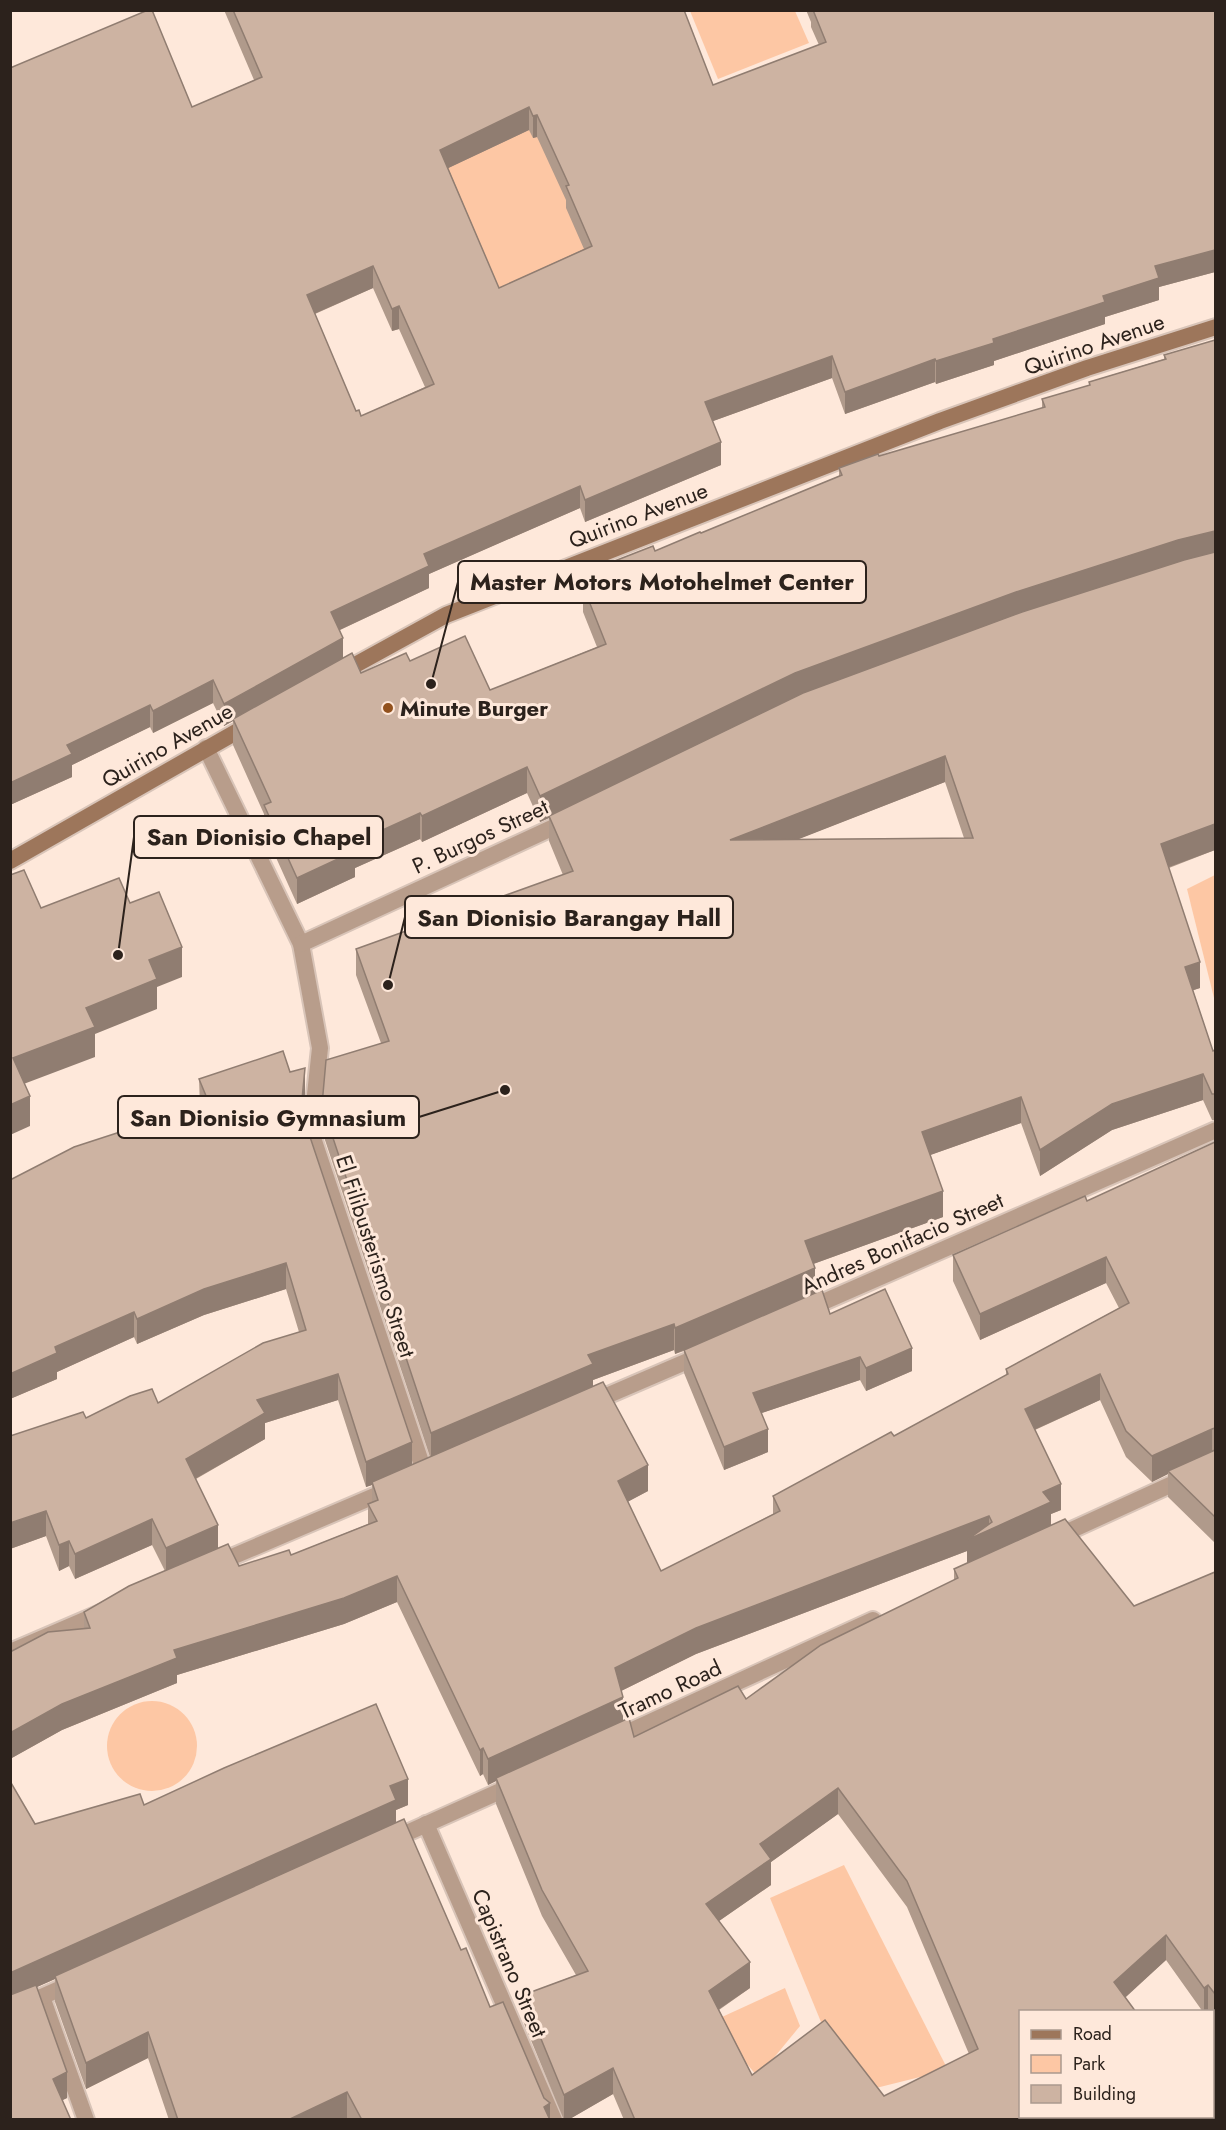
<svg xmlns="http://www.w3.org/2000/svg" width="1226" height="2130" viewBox="0 0 1226 2130" font-family="Jost,sans-serif">
<rect width="100%" height="100%" fill="#fee8da"/>
<g fill="#fdc7a4">
<path d="M378,10l172,1 74,255 -127,22z"/>
<path d="M690,11h105l14,32 -91,36z"/>
<path d="M1215,875v127l-28,-113z"/>
<circle cx="152" cy="1746" r="45"/>
<path d="M844,1865l104,205 -88,22 -39,-70 -51,-124z"/>
<path d="M785,1988l15,38 -42,51 -47,-55z"/>
</g>
<g fill="none" stroke-linecap="round" stroke-linejoin="round">
<defs>
<path id="service" d="M42,1997l44,123"/>
<g id="minor">
<path d="M206,748l95,196 19,104 -9,84 114,342"/>
<path d="M301,944l266,-123"/>
<path d="M805,1310l411,-180"/>
<path d="M590,1403l114,-49"/>
<path d="M1052,1539l164,-75"/>
<path d="M213,1565l180,-77"/>
<path d="M10,1652l93,-40"/>
<path d="M613,1739l260,-119"/>
<path d="M426,1824l128,296"/>
<path d="M389,1841l127,-57"/>
<path d="M10,2011l65,-29"/>
</g>
<g id="secondary">
<path d="M337,675l109,-60 494,-194 147,-53 129,-41"/>
<path d="M10,861l242,-138"/>
</g>
</defs>
<use href="#service" stroke="#d8c4b8" stroke-width="20"/>
<use href="#minor" stroke="#d8c4b8" stroke-width="20"/>
<use href="#secondary" stroke="#d8c4b8" stroke-width="20"/>
<use href="#service" stroke="#b89d8b" stroke-width="16"/>
<use href="#minor" stroke="#b89d8b" stroke-width="16"/>
<use href="#secondary" stroke="#9d765b" stroke-width="16"/>
</g>
<g fill="#b09a8b" fill-rule="evenodd">
<path d="M224,10h460l29,75 106,-40 -8,-18v-5l-5,-12h409v262l-56,15v13l-54,17v7l-111,37v4l-58,19 -1,-2 -90,32 -13,-36 -119,43 8,44 -136,57 -5,-14 -90,39 -61,27v14l-89,42 3,28 18,15 49,-12 80,29 107,-43 -14,-35v-26l29,-13v-11l43,-11 46,-18 138,-57v-8l203,-60v-9l47,-13v-4l75,-23v-4l51,-15v510l-46,18 31,120 -7,2 20,61 2,-1v70h-3l-9,-20 -91,30 -72,46 -19,-53 -91,32 13,62 -130,47 2,29 15,21 82,57 -46,20 -6,-11 -99,33 7,39 -44,18 -40,-97v-22l-9,3 -1,-4 -81,30v7l55,104 -21,11 34,69 112,-57v-18l121,-60 112,-61v-6l113,-61 -13,-25 -126,57 -27,-59v-26l134,-54 128,-59v401l-47,-46v-23l-16,8 -26,-25 -26,-57 -65,30 26,80 -10,4v11l83,81 81,-34v448l-3,-4v-4h-9l-37,-52 -41,37 -105,119h45l-4,4h-437l-11,-26 -45,26h-4l-41,-99v-26l53,-20 -34,-59 -46,-112v-23l-8,4 -5,-11 -3,2 -83,-174 -53,22 -167,51v8l-115,47 -52,29v-107l74,-24v-16l81,-41 -13,-26 -77,34 -6,-13 -10,5 -13,-35 -36,13 76,-131 72,-15 141,-71 -13,-43 -82,26 -67,29 -3,-7 -77,35v7l-47,20v-219l190,-74 -1,-27 91,-7 15,21 -2,22 109,350 18,-8 -108,-326v-26l59,-62 -25,-68v-26l207,-74 -14,-34v-23l-9,4 -13,-29 -105,49 -2,-3 -65,29v9l-58,27 -33,-73v-17l-31,-69v-24l-9,5 -11,-23 -60,30 -3,-6 -78,38v12l-62,28 182,-698 62,-27zM529,130l4,8 4,-1 29,63v8l18,41 -85,39 -51,-120zM373,288l19,43 7,-2 26,58 -64,29 -5,-5 -41,-97zM945,782l19,56 -166,1zM338,1400l28,87 6,-2v17l-4,2v20l-77,31 -52,11 -21,-18 -22,-69 69,-40v-16zM967,1551v12l-13,6v11l-208,119 -112,38 -11,-17 -2,-29 75,-37zM838,1814l69,93 62,147 -85,42 -132,-21 -33,-65 31,-22 -31,-67 52,-36v-23z"/>
<path d="M144,1805h264l-12,5v13l94,184 60,113h-202l-1,-2 -3,2h-175l-21,-62 -62,31 -31,-87v-23l-18,8 30,111 -57,22 25,-296z"/>
</g>
<g fill="#907d71">
<path d="M529,107v23l-89,42v-22z"/>
<path d="M537,115v22l-4,1v-22z"/>
<path d="M1215,250v22l-56,15v13l-54,17v7l-111,37v4l-58,19v-23l167,-65 52,-30z"/>
<path d="M373,266v22l-66,29v-22z"/>
<path d="M399,306v23l-7,2v-22z"/>
<path d="M832,356v22l-127,46v-22z"/>
<path d="M935,359v23l-90,32v-22z"/>
<path d="M721,442v23l-136,57v-22z"/>
<path d="M580,486v22l-151,66v14l-98,46v-22l93,-58z"/>
<path d="M1214,531v26l-665,259v2l-9,4v-26l255,-123 221,-81 162,-52z"/>
<path d="M343,638v22l-110,59v2l-9,5v-22z"/>
<path d="M213,680v23l-60,30v-22z"/>
<path d="M150,705v22l-78,38v12l-62,28v-22l57,-38z"/>
<path d="M945,756v26l-215,84v-26z"/>
<path d="M527,767v26l-105,49v-26z"/>
<path d="M420,813v26l-65,29v9l-58,27v-26l55,-34z"/>
<path d="M1215,824v26l-54,20v-26z"/>
<path d="M182,947v30l-25,10v22l-62,25v23l-82,31v-30l73,-50 63,-48z"/>
<path d="M1200,962v26l-15,5v-26z"/>
<path d="M305,1068v25l-4,42v-25z"/>
<path d="M1203,1074v26l-91,30 -72,46v-26l72,-46z"/>
<path d="M30,1096v30l-20,9v-30z"/>
<path d="M1021,1097v26l-99,35v-26z"/>
<path d="M943,1191v26l-138,50v-26z"/>
<path d="M1106,1257v26l-126,57v-26z"/>
<path d="M286,1263v26l-82,26 -67,29v-25l67,-30z"/>
<path d="M815,1268v26l-140,60v-26z"/>
<path d="M134,1312v25l-77,35v7l-47,20v-25l45,-27z"/>
<path d="M674,1324v26l-81,30v10l-162,69v-26l157,-78z"/>
<path d="M912,1348v23l-46,20v-23z"/>
<path d="M860,1357v23l-107,36v-23z"/>
<path d="M338,1374v26l-73,23v16l-79,45v-25l71,-59z"/>
<path d="M1100,1374v26l-75,34v-25z"/>
<path d="M768,1429v23l-44,18v-23z"/>
<path d="M1212,1429v25l-44,17v3l-16,8v-26z"/>
<path d="M412,1442v26l-40,14v3l-6,2v-25z"/>
<path d="M648,1465v26l-30,16v-26z"/>
<path d="M1061,1484v26l-10,4v14l-84,38v-15l-271,103 -81,40v-26l81,-40 293,-112v14l54,-38z"/>
<path d="M46,1511v25l-36,13v-26z"/>
<path d="M152,1519v26l-77,34v-25z"/>
<path d="M218,1525v26l-52,22v-25z"/>
<path d="M69,1541v25l-10,5v-26z"/>
<path d="M397,1576v26l-53,22 -167,51v8l-115,47 -52,29v-26l52,-29 112,-54z"/>
<path d="M623,1697v26l-127,55v3l-8,4v-26z"/>
<path d="M483,1748v26l-3,2v-26z"/>
<path d="M408,1779v26l-12,5v16l-341,150v3l-45,20v-26l380,-187z"/>
<path d="M838,1788v26l-67,48v23l-65,45v-26l54,-60z"/>
<path d="M1166,1935v25l-52,48v-26z"/>
<path d="M750,1962v26l-41,28v-25z"/>
<path d="M1208,1985v26l-4,1v-24z"/>
<path d="M148,2032v26l-62,31v-26z"/>
<path d="M613,2068v26l-45,26h-4v-25z"/>
<path d="M67,2072v26l-14,7v-26z"/>
<path d="M347,2092v26l-3,2h-56z"/>
<path d="M550,2103v17l-6,-13z"/>
<path d="M1030,2116h35l-4,4h-35z"/>
</g>
<g fill="#cdb3a2" stroke="#907d71" stroke-width="1.5" fill-rule="evenodd">
<path d="M148,10h4l40,97 70,-30 -29,-67h451l29,75 113,-43 -13,-32h402v240l-60,16 4,12 -56,18 2,6 -112,37 1,4 -58,18 -1,-2 -90,33 -13,-36 -127,46 16,40 -136,58 -5,-14 -156,68 5,12 -98,46 12,26 -119,66 -11,-24 -60,31 -3,-6 -83,40 5,9 -62,29v-715zM529,107l4,9 4,-1 32,70 -3,1 26,60 -93,42 -59,-138zM373,266l19,43 7,-3 35,78 -73,32 -2,-6 -3,1 -49,-116z"/>
<path d="M1215,340v191l-37,9 -162,52 -221,81 -255,123 -13,-29 -105,49 -2,-3 -68,31 3,7 -58,27 -33,-73 7,-3 -38,-83 119,-66 9,20 45,-20 4,8 55,-25 25,54 116,-46 -23,-58 33,-14 -4,-10 41,-16 2,5 45,-19 1,1 141,-58 -3,-7 39,-14 1,2 166,-49 -3,-8 48,-14 -1,-3 77,-23 -2,-4z"/>
<path d="M1215,552v272l-54,20 39,118 -15,5 28,84 2,-1v44h-3l-9,-20 -91,30 -72,46 -19,-53 -99,35 21,59 -138,50 10,27 -140,60 -1,-4 -86,31 5,9 -162,69 -109,-328 4,-45 63,-19 -33,-92 217,-78 -24,-55 254,-123 219,-81 162,-52zM945,756l28,82 -243,2z"/>
<path d="M24,870l17,38 78,-30 11,25 29,-11 23,55 -33,13 8,19 -71,29 9,19 -82,31 17,38 -20,9v-230z"/>
<path d="M283,1051l7,21 15,-4 -4,42 111,332 -46,20 -28,-88 -81,26 8,13 -79,46 32,66 -52,23 -14,-29 -77,35 -6,-13 -10,4 -13,-34 -36,12v-87l73,-24 3,6 44,-22 22,-7 6,14 105,-60 43,-13 -20,-67 -82,26 -67,30 -3,-7 -79,35 2,6 -47,21v-194l64,-33 135,-44 -10,-24z"/>
<path d="M1215,1142v286l-3,1 -60,27 -26,-25 -26,-57 -75,35 36,75 -18,8 8,10 -84,38 25,-18 -3,-6 -293,112 -81,40 8,29 -135,62 -5,-11 -3,2 -83,-174 -53,22 -170,52 3,8 -115,46 -52,29v-81l38,-20 42,-4 -6,-16 45,-26 99,-42 11,22 50,-16 2,5 86,-34 -9,-17 10,-4 -6,-18 231,-100 45,83 -30,16 43,90 119,-60 -7,-15 118,-64 3,4 114,-62 -2,-5 123,-66 -23,-46 -126,57 -27,-59 132,-59 2,5z"/>
<path d="M885,1289l27,59 -46,20 -6,-11 -107,36 15,36 -44,18 -40,-97 138,-60 8,24z"/>
<path d="M1215,1450v67l-47,-46z"/>
<path d="M1065,1519l69,87 81,-34v422l-7,-9 -4,3 -38,-53 -52,47 22,30h-116v104h10l-4,4h-391l-22,-52 -49,27 -41,-100 65,-24 -46,-81 -46,-112 133,-60 5,19 104,-51 8,13 75,-54 137,-67 -4,-9zM838,1788l69,93 71,168 -94,47 -59,-76 -73,55 -43,-84 41,-29 -44,-58 65,-45 -11,-15z"/>
<path d="M376,1704l32,75 -18,7 6,14 -386,173v-192l25,43 105,-30 4,11 80,-37z"/>
<path d="M404,1819l57,131 5,-2 24,59 13,-5 41,96 6,5 -6,4 6,13h-188l-15,-28 -59,28h-110l-30,-88 -62,31 -31,-87z"/>
<path d="M36,1985l31,87 -14,7 18,41h-61v-125z"/>
</g>
<circle fill="#92511d" stroke="#fee8da" stroke-width="2" cx="388" cy="708" r="6"/>
<g text-anchor="middle" stroke-width="6" stroke-linejoin="round" paint-order="stroke">
<g font-size="22" fill="#2c221c" stroke="#fee8da">
<text transform="translate(1094 344) rotate(-19)" y="8">Quirino Avenue</text>
<text transform="translate(638 515) rotate(-21)" y="8">Quirino Avenue</text>
<text transform="translate(167 745) rotate(-30)" y="8">Quirino Avenue</text>
<text transform="translate(480 836) rotate(-25)" y="8">P. Burgos Street</text>
<text transform="translate(902 1243) rotate(-24)" y="8">Andres Bonifacio Street</text>
<text transform="translate(376 1256) rotate(72)" y="8">El Filibusterismo Street</text>
<text transform="translate(670 1689) rotate(-25)" y="8">Tramo Road</text>
<text transform="translate(510 1963) rotate(67)" y="8">Capistrano Street</text>
</g>
<g font-size="22" font-weight="bold" fill="#2c221c" stroke="#fee8da" text-anchor="start">
<text x="400" y="716">Minute Burger</text>
</g>
</g>
<path fill="none" stroke="#2c221c" stroke-width="2" d="M431 684L458 582M118 955L134 837M388 985L405 917M505 1090L419 1117"/>
<g fill="#2c221c" stroke="#fee8da" stroke-width="2">
<circle cx="431" cy="684" r="6"/>
<circle cx="118" cy="955" r="6"/>
<circle cx="388" cy="985" r="6"/>
<circle cx="505" cy="1090" r="6"/>
</g>
<g fill="#fee8da" stroke="#2c221c" stroke-width="2">
<rect x="458" y="561" width="408" height="42" rx="6"/>
<rect x="134" y="816" width="249" height="42" rx="6"/>
<rect x="405" y="896" width="328" height="42" rx="6"/>
<rect x="118" y="1096" width="301" height="42" rx="6"/>
</g>
<g font-size="24" text-anchor="middle" font-weight="bold" fill="#2c221c">
<text x="662" y="590">Master Motors Motohelmet Center</text>
<text x="259" y="845">San Dionisio Chapel</text>
<text x="569" y="926">San Dionisio Barangay Hall</text>
<text x="268" y="1126">San Dionisio Gymnasium</text>
</g>
<rect width="1226" height="2130" fill="none" stroke="#2c221c" stroke-width="24"/>
<rect x="1019" y="2010" width="195" height="108" fill="#fee8da" stroke="#aa998e" stroke-width="1.5"/>
<rect x="1031" y="2030" width="30" height="9" fill="#9d765b" stroke="#aa998e" stroke-width="1.5"/>
<text x="1073" y="2040" font-size="18" fill="#2c221c">Road</text>
<rect x="1031" y="2055" width="30" height="18" fill="#fdc7a4" stroke="#aa998e" stroke-width="1.5"/>
<text x="1073" y="2070" font-size="18" fill="#2c221c">Park</text>
<rect x="1031" y="2085" width="30" height="18" fill="#cdb3a2" stroke="#aa998e" stroke-width="1.5"/>
<text x="1073" y="2100" font-size="18" fill="#2c221c">Building</text>
</svg>
